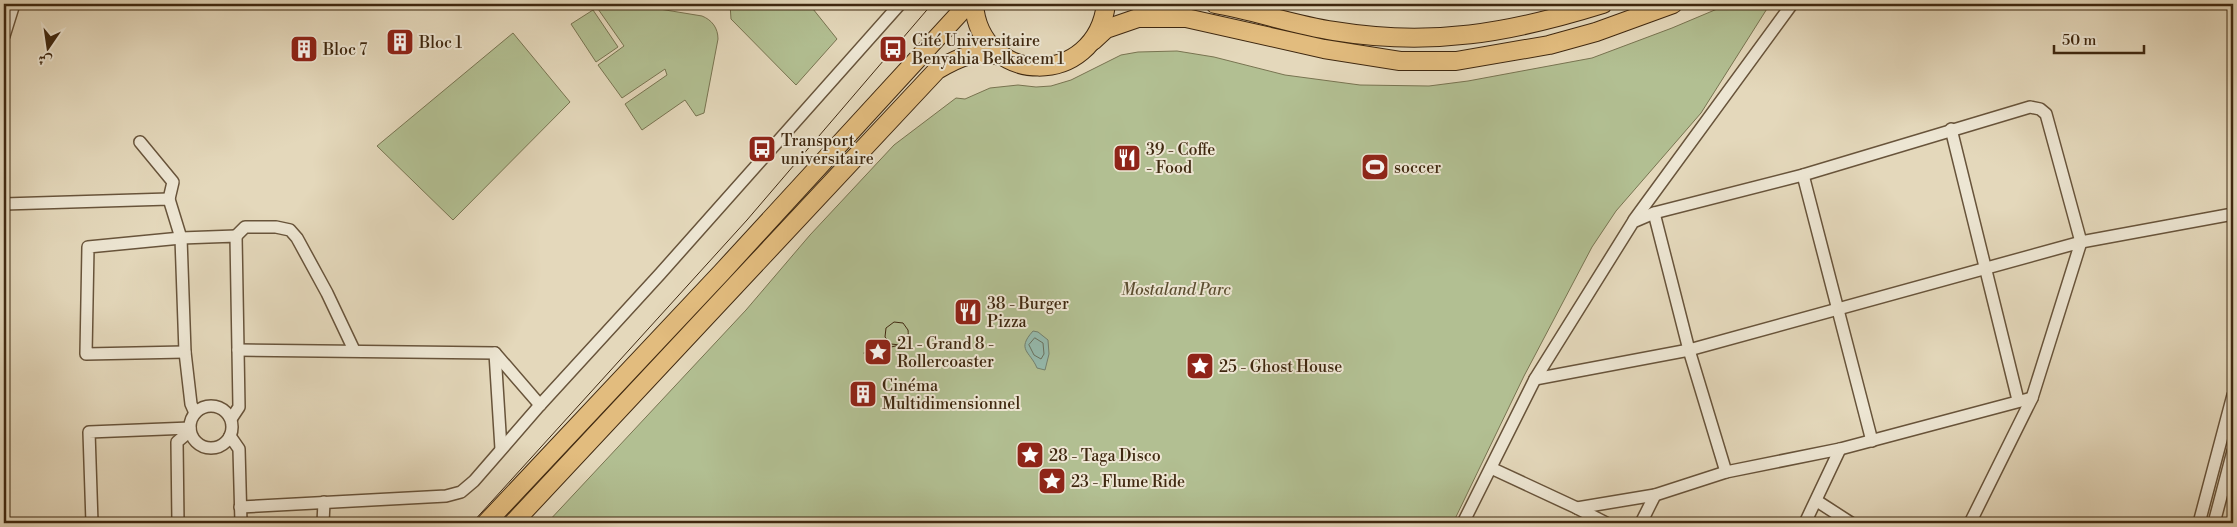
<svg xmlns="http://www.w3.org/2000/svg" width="2237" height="527" viewBox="0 0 2237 527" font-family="'Libre Bodoni',Amiri,serif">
<rect width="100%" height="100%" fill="#e4d8bb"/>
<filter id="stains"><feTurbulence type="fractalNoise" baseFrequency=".004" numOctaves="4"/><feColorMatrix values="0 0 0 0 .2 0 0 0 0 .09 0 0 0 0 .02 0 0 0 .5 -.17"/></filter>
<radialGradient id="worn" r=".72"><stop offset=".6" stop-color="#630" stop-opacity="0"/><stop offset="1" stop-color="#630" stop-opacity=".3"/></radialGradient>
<g fill="#b2bf92" stroke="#787451">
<path d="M597,4h32l73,12c10,4 16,12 16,23l-14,74 -8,3 -11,-16 -43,30 -17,-26 42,-29 -2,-6 -43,29 -24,-33 26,-19 -26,-37z"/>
<path d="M730,4h79l28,35 -41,46 -65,-66z"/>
<path d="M1729,4h41l-69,109 -85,98 -24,36 -68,129 -71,147h-906l199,-213 64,-75 84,-90 62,-47 9,1 25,-11 28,-3 18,2 15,-1 20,-6 50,-25 17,-3 39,-1 37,6 71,18 75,10 69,1 39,-5 124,-23 80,-30z"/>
<path d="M593,10l25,37 -22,15 -25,-38z"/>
<path d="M513,33l57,69 -117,118 -76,-74z"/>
</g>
<path fill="#95baad" stroke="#73806e" d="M1033,331l5,1 10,8 1,14 -4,16 -8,-2c-7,-17 -21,-18 -4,-37z"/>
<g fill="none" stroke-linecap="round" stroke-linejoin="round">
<path stroke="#6a715e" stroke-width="1" d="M1035,338l8,5 1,11 -3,5 -7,-4 -5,-10z"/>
<defs>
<g id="minor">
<path d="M4,36l10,-32"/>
<path d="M1951,129l67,271"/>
<path d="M140,142l33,40 -4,17"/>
<path d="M1803,175l69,266"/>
<path d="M4,204l165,-5 12,39 4,114 6,52 4,9"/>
<path d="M1654,213l35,137 37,122"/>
<path d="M1634,220l158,-216"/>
<path d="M236,236l9,-9h31l14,3 7,8 30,55 27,57"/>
<path d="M238,350l257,3 45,52"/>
<path d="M185,352l-99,2 2,-107 93,-9 55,-2 3,171 -8,12"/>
<path d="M495,353l6,96"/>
<path d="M1535,379l154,-29 392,-108 152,-28"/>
<circle cx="211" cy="427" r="21"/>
<path d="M230,436l9,13 2,74"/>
<path d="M1491,468l86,40 29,15"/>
<path d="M1817,501l34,22"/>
<path d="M240,507l206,-11 15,-4 13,-11 66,-76 120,-131 240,-270"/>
<path d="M1577,508l78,-13 71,-23 114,-23 192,-51"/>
<path d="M92,523l-3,-91 101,-4"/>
<path d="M178,523l-1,-81 13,-11"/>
<path d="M323,523l1,-21"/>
<path d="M1463,523l72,-144 98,-157 21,-9 149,-38 227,-68 10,2 6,5 35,128 -49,156 -62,125"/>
<path d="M1641,523l14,-28"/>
<path d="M1805,523l35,-74"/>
<path d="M2199,523l34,-128"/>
<path d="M2214,523l19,-72"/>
</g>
<g id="highway">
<path d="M974,4c6,83 122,84 132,0"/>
<path d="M1215,4c40,7 79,21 119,27 97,16 176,2 269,-27"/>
<path d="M1093,41l13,-12 32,-11h48l138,31 76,12h56l93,-16 47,-13 77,-28"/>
<path d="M486,523l236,-251 246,-268"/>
<path d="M513,523l424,-453c24,-14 40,-21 68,-13"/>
</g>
</defs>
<use href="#minor" stroke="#68543b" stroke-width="14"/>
<use href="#highway" stroke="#3f2810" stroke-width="20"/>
<use href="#minor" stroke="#ede6d3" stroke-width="11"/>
<use href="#highway" stroke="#e2bc7e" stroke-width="18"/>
<g stroke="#3f2810" stroke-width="1">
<path d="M864,353l36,-8c7,-4 9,-8 8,-15l-5,-7 -9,-1 -8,6 -1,9 6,7 9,1"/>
<path d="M472,523l275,-303 185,-216"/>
</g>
</g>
<defs>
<symbol id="building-square" viewBox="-11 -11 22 22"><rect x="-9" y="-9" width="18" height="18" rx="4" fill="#8f2418" stroke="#ede6d3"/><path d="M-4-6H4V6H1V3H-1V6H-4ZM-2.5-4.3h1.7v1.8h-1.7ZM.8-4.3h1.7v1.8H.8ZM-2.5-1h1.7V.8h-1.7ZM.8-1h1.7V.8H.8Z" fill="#fff"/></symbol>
<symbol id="bus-square" viewBox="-11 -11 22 22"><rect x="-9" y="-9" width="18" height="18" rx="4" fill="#8f2418" stroke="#ede6d3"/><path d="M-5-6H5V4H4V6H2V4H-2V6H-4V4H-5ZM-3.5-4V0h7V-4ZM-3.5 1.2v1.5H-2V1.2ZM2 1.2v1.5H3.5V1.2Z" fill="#fff"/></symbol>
<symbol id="restaurant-square" viewBox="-11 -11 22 22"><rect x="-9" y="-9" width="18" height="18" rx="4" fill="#8f2418" stroke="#ede6d3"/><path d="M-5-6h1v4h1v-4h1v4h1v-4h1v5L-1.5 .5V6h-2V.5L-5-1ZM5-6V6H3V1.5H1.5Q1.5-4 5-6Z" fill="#fff"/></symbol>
<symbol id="stadium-square" viewBox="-11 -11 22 22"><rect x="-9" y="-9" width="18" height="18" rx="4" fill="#8f2418" stroke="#ede6d3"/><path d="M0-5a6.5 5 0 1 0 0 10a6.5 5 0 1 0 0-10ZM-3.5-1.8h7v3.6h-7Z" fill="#fff"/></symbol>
<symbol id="sight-square" viewBox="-11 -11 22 22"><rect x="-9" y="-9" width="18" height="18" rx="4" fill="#8f2418" stroke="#ede6d3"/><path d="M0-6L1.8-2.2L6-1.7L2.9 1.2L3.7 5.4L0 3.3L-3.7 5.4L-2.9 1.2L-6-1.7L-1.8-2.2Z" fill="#fff"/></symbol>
</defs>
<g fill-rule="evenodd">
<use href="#building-square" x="384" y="26" width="32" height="32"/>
<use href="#building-square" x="288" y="33" width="32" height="32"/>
<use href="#bus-square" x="877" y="33" width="32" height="32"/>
<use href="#bus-square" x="746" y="133" width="32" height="32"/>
<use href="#restaurant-square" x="1111" y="142" width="32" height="32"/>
<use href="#stadium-square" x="1359" y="151" width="32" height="32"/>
<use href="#restaurant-square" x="952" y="296" width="32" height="32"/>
<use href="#sight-square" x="862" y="336" width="32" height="32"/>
<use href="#sight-square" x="1184" y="350" width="32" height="32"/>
<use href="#building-square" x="847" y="378" width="32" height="32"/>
<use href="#sight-square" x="1014" y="439" width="32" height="32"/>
<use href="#sight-square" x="1036" y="465" width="32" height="32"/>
</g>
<g text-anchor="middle" stroke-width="4" stroke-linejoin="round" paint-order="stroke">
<g font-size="16" fill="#3f2810" stroke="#ede6d3" text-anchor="start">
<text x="912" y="46">Cité Universitaire<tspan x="912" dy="18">Benyahia Belkacem 1</tspan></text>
<text x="419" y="48">Bloc 1</text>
<text x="323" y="55">Bloc 7</text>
<text x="781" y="146">Transport<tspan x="781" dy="18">universitaire</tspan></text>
<text x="1146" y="155">39 - Coffe<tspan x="1146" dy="18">- Food</tspan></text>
<text x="1394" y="173">soccer</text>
<text x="987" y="309">38 - Burger<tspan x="987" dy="18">Pizza</tspan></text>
<text x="897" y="349">21 - Grand 8 -<tspan x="897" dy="18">Rollercoaster</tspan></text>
<text x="1219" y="372">25 - Ghost House</text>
<text x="882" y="391">Cinéma<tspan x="882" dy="18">Multidimensionnel</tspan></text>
<text x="1049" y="461">28 - Taga Disco</text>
<text x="1071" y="487">23 - Flume Ride</text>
</g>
<g font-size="16" font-style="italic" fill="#5c4e30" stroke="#ede6d3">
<text x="1176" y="295">Mostaland Parc</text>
</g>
</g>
<rect width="2237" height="527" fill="none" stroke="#e4d8bb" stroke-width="20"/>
<rect x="5" y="5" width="2227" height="517" fill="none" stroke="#3f2810" stroke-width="2.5"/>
<rect x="10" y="10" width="2217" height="507" fill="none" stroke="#3f2810"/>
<g transform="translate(48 48) rotate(193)" stroke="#ede6d3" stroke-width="4" paint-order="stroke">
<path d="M0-4L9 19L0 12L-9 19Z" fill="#3f2810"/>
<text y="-8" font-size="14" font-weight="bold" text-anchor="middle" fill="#3f2810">ش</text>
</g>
<path d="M2054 45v8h90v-8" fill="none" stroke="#3f2810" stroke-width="2.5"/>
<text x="2062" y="45" font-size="15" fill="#3f2810" stroke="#ede6d3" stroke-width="4" paint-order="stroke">50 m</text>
<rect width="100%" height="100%" filter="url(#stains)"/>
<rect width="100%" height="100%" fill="url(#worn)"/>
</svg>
